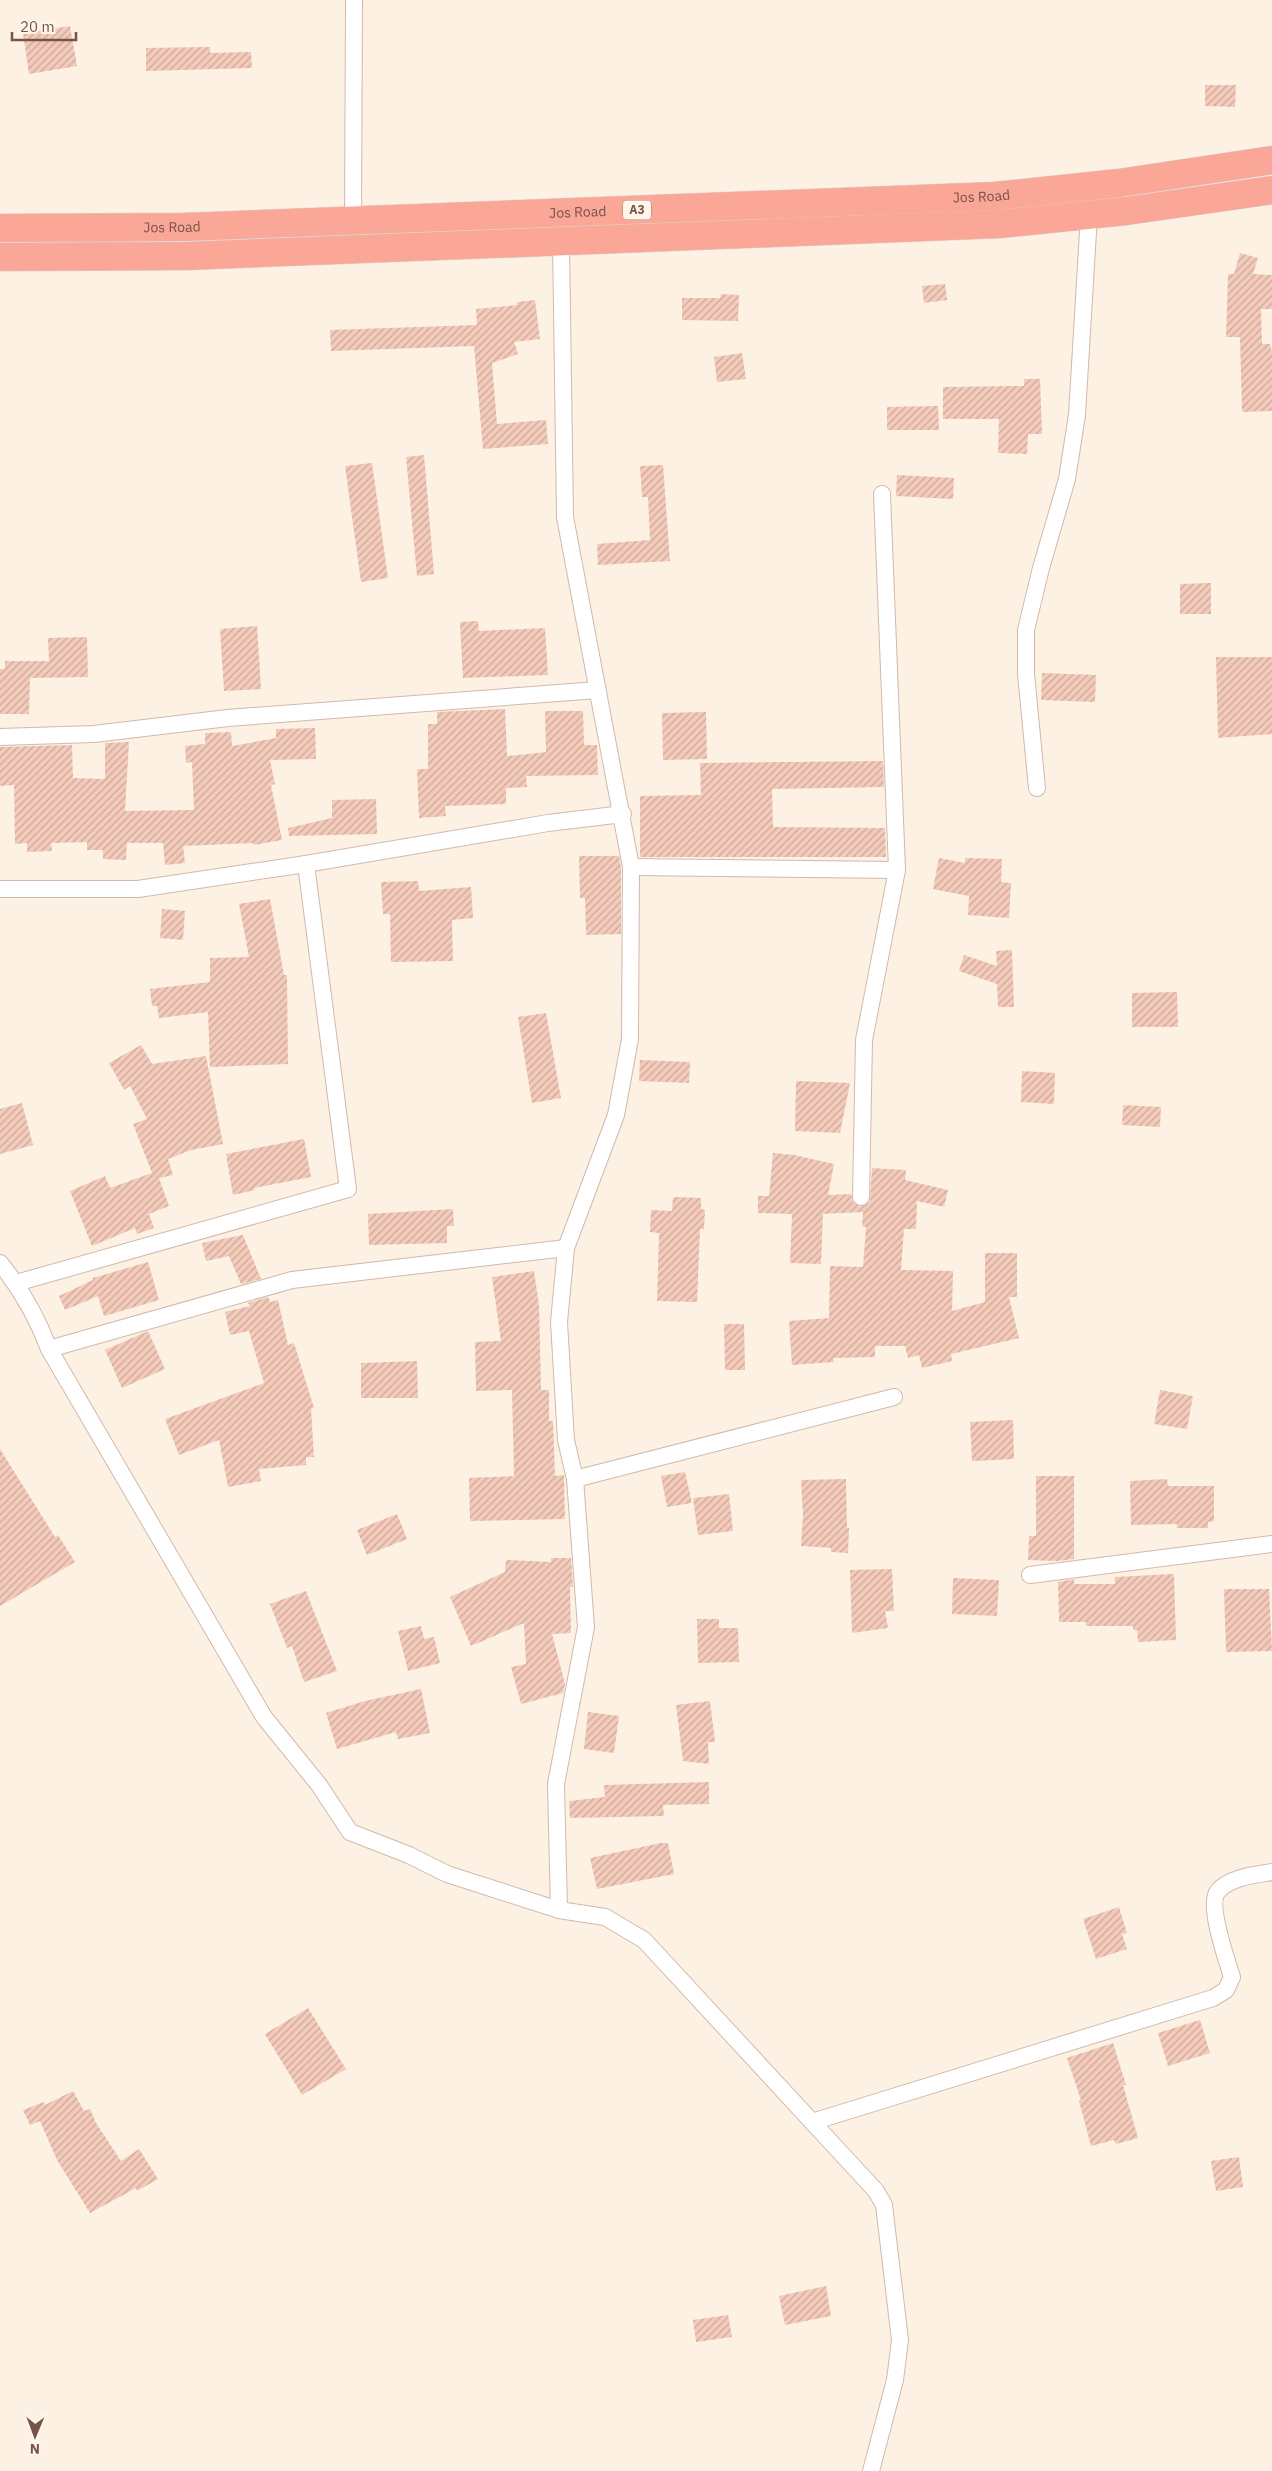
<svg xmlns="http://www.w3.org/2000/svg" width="1272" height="2471" viewBox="0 0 1272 2471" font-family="'IBM Plex Sans',sans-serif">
<defs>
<pattern id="building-hatch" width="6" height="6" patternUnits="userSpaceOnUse" patternTransform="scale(1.25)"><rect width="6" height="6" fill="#f4cbba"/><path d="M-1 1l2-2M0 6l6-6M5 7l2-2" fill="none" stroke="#caa799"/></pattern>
</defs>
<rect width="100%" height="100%" fill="#fdf1e4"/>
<g fill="url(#building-hatch)">
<path d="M70,26l7,40 -48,8 -6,-41z"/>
<path d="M210,47v6l41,-1 1,16 -106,3v-23z"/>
<path d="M1205,85h31l-1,22 -30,-1z"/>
<path d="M1240,253l18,5 -5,16 19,1v34h-11l1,35h8l2,8v59l-30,1 -2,-75h-14l2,-63h6z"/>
<path d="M945,284l2,16 -23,3 -2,-17z"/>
<path d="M721,294l18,1 -1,26 -56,-1v-22h38z"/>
<path d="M535,300l5,39 -26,3 4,12 -26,9 5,61 49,-4 2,24 -65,5 -9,-103 -143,5 -1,-21 147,-5 -1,-16 41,-4v-3z"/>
<path d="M742,353l4,26 -29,3 -3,-25z"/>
<path d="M1024,379h16l2,55h-14l-1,20 -29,-1 1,-34h-56v-32l81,-1z"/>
<path d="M938,406l1,24h-52v-23z"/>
<path d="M424,455l10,119 -17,2 -11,-119z"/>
<path d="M372,463l16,115 -27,4 -16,-116z"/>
<path d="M663,465l7,96 -72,4 -1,-21 53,-4 -2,-43h-6l-2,-31z"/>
<path d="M897,475l57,3 -1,21 -57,-3z"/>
<path d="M1211,583v31h-31v-30z"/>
<path d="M478,621l1,10 66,-3 3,47 -85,3 -3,-56z"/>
<path d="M257,626l4,63 -37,2 -4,-62z"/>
<path d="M87,637l1,40 -58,1 -1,36h-29v-45h5v-8h44l-1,-23z"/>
<path d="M1216,657h56v77l-54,4z"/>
<path d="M1042,673l54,2 -1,27 -54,-2z"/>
<path d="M505,709l2,47 39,-4 -1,-41h38l1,34h13l1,30 -72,1 1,11 -21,1v16l-61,2 1,10 -27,2 -2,-49h11v-45h9v-12z"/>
<path d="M706,712l1,47 -44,1 -1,-47z"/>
<path d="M315,728l1,31 -46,1 5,24 -4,1 11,55 -28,5 -1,-2 -70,3 2,17 -20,2 -2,-22h-36l-1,17 -23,-1v-9h-16v-8l-36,1 1,8 -25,1v-9l-12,1 -1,-59 -14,1v-39l72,-2 1,33 32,1v-36l24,-1 -4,69 69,-1 -2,-48 -6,1 -1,-17 20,-2v-11l26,-1 1,14 44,-8v-9z"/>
<path d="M883,761l1,26 -112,2 1,38 112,1 1,29h-246v-61l61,-1 -1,-32z"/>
<path d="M376,799l1,35 -88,2 -1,-8 44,-10v-18z"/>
<path d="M579,856h40l2,12v66l-35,1 -1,-37h-5z"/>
<path d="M939,858l26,5v-5l37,1 -1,23 10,1 -2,35 -41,-3 1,-19 -36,-7z"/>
<path d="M418,881l1,10 52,-4 2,31 -21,2 1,41 -62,1 -1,-48h-7l-2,-32z"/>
<path d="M270,899l14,76h3l1,89 -78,3 -2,-55 -49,6 -2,-12h-5l-2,-17 60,-7v-24l39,-1 -10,-53z"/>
<path d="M162,909l23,2 -2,29 -23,-2z"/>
<path d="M1012,950l2,57h-16l-1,-23 -38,-13 5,-16 33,11 -1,-15z"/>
<path d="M1177,992l1,35h-46v-34z"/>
<path d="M546,1013l15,85 -29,5 -14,-86z"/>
<path d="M141,1045l11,19 54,-8 17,88 -32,6 -23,9 5,16 -14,3 10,28 -20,8 5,14 -17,6 -2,-6 -43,18 -22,-55 35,-15 5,12 42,-15 -19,-49 14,-5 -17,-33 -6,4 -15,-27z"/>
<path d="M640,1060l50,2 -1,21 -50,-2z"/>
<path d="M1022,1071l33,2 -1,31 -33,-2z"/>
<path d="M796,1081l54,2 -10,50 -45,-2z"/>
<path d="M22,1103l11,42 -33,9v-45z"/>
<path d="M1123,1105l38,2 -1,20 -38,-2z"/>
<path d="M304,1139l7,38 -57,11 1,2 -22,5 -7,-41z"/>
<path d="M773,1153l21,2 40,9 -6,31 23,-1 2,8 7,5 10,-5 2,-34 34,2 -1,10 43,10 -4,17 -27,-6 -1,28h-12l-3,41 52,1 -1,40 33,-9v-49h32v44h-8l10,41 -68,16 1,7 -30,7 -3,-13 -11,3 -3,-12h-30v11l-42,1 1,4 -42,3 -3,-44 40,-3 1,-52 33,1 3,-40 -4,-1 1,-14 -40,2 -2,50 -31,-1 2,-49 -34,-1v-17h11z"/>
<path d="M673,1197l28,1v11l4,1 -1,19h-4l-3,73 -40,-1 2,-68 -9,-1 1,-22 21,1z"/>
<path d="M453,1209l1,17h-7v17l-78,2 -1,-31z"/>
<path d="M243,1235l18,44 -20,5 -12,-28 -23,5 -4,-18z"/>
<path d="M148,1262l11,38 -55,16 -6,-20 -33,14 -6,-14 34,-16v-2z"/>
<path d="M534,1271l5,34 2,85h8v31h4l2,55 9,-1 1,44 -95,2 -1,-43 45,-2 -2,-86 -36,1 -1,-49 26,-1 -9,-64z"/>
<path d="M268,1297l2,5 8,-2 10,45 6,-2 20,65 -3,1 3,48h-8v8l-47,4 2,12 -33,6 -9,-47 -40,15 -14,-36 99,-36 -15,-52 -19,4 -5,-23 25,-6 -2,-3z"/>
<path d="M724,1324h20l1,46h-20z"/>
<path d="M148,1331l17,38 -43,19 -17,-38z"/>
<path d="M417,1361l1,37h-57v-35z"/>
<path d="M1160,1390l33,6 -6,33 -33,-5z"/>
<path d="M1013,1420l1,39 -42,2 -2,-39z"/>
<path d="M0,1449l55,88 3,-2 17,27 -75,44z"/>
<path d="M685,1472l7,31 -25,4 -6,-31z"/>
<path d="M1036,1476h38v83l-17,2 -29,-1 1,-24h7z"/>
<path d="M846,1479l1,49h2l-1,25 -17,-1v-4l-30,-2 2,-32 -2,-34z"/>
<path d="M1167,1479l1,7h46v35l-6,1v6h-31v-4l-46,1 -1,-44z"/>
<path d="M729,1494l4,37 -35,4 -5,-37z"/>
<path d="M397,1514l10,25 -40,16 -10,-25z"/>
<path d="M551,1558h20l2,29h-3l1,46 -19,1 13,50 -2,9 -42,11 -10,-37 15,-3 -2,-41 -53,23 -21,-49 55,-25 1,-12 45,2z"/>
<path d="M892,1569l2,42h-9l3,17 -36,5 -2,-63z"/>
<path d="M1174,1574l2,66 -38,2 -1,-12h-4v-4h-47v-4h-27l-1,-40 16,-3v5h41v-7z"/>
<path d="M953,1578l46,2 -2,36 -45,-2z"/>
<path d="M1224,1589h45l3,62 -46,1z"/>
<path d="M306,1591l31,80 -33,11 -12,-36 -5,2 -17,-44z"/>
<path d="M697,1619h22v9h19l1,34 -41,1z"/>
<path d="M421,1626l3,13 10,-2 6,26 -32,8 -10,-40z"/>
<path d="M421,1689l9,44 -32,6 -2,-7 -59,17 -11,-36 39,-12z"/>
<path d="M710,1701l5,41h-7l1,22 -26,-3 -7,-56z"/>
<path d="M588,1712l31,4 -5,37 -30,-4z"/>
<path d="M709,1782v22l-46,1 1,11 -94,2 -1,-17 36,-4 -1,-12z"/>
<path d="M661,1843h7l6,31 -77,15 -7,-31z"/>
<path d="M1119,1907l8,26 -5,1 5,15 -31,10 -13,-40z"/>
<path d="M308,2008l38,61 -44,26 -37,-61z"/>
<path d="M1200,2020l10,33 -42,13 -10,-33z"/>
<path d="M1113,2043l13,42h-3l15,53 -22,6 -2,-4 -23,6 -12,-45 2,-1 -14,-42z"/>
<path d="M73,2091l11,20 6,-2 6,14 25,38 18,-12 19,30 -21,12 -1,-3 -46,25 -33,-53 -17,-39 -10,4 -7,-15 21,-8 1,3z"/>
<path d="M1239,2157l4,30 -27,4 -5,-30z"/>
<path d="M826,2286l5,30 -46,9 -6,-29z"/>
<path d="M728,2315l4,22 -36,5 -3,-22z"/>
</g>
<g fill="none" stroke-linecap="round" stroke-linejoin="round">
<defs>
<g id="street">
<path d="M353,221l1,-221"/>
<path d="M0,737l94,-3 134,-16 370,-28"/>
<path d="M1037,788l-11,-114v-44l15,-62 26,-89 10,-64 12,-200"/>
<path d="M631,867l266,3"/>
<path d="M0,889h138l168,-25 242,-41 75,-9"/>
<path d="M861,1197l3,-157 33,-170 -15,-376"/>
<path d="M0,1263c21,26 37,54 49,86l215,368 55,68 31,47 59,23 38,19 112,36 46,7 39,23 232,251 8,14 16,135 -5,40 -24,91"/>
<path d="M16,1283l332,-94 -42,-325"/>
<path d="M49,1349l243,-69 274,-32"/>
<path d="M575,1479l319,-82"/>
<path d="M1030,1575l242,-31"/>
<path d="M559,1910l-3,-126 30,-157 -11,-148 -9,-39 -7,-118 7,-74 50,-133 14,-76 1,-172 -66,-350 -4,-275"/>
<path d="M812,2122l401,-124 13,-8 6,-13c-5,-16 -25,-73 -14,-86 12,-14 37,-16 54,-19"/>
</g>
<g id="highway">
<path id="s1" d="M0,228l183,-1 812,-31 124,-13 153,-23"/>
<path d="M0,257l187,-1 813,-32 126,-13 146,-21"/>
</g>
</defs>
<use href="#street" stroke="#d1b9ac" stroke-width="18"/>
<use href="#highway" stroke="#d9cfcc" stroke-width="29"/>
<use href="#street" stroke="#fff" stroke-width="16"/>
<use href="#highway" stroke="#fba797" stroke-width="28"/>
</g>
<g text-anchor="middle" stroke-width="4" stroke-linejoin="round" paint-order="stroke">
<rect fill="#fff5eb" stroke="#a08479" stroke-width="1" x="623" y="200.5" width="28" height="19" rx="4"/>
<g font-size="12" font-weight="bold" fill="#775448">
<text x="637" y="214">A3</text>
</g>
<g font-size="14" fill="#775448" stroke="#fff5eb">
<text dy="5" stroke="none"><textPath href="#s1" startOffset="982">Jos Road</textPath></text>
<text dy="5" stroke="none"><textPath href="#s1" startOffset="578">Jos Road</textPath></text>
<text dy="5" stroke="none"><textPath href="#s1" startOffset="172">Jos Road</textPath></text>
</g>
</g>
<g transform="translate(35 2436) rotate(181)" stroke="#fff5eb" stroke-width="4" paint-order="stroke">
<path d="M0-4L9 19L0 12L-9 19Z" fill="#775448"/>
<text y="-8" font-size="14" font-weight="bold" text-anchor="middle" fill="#775448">N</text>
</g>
<path d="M12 32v8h64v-8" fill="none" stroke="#775448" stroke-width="2.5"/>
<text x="20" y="32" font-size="15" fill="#775448" stroke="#fff5eb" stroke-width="4" paint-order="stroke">20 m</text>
</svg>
